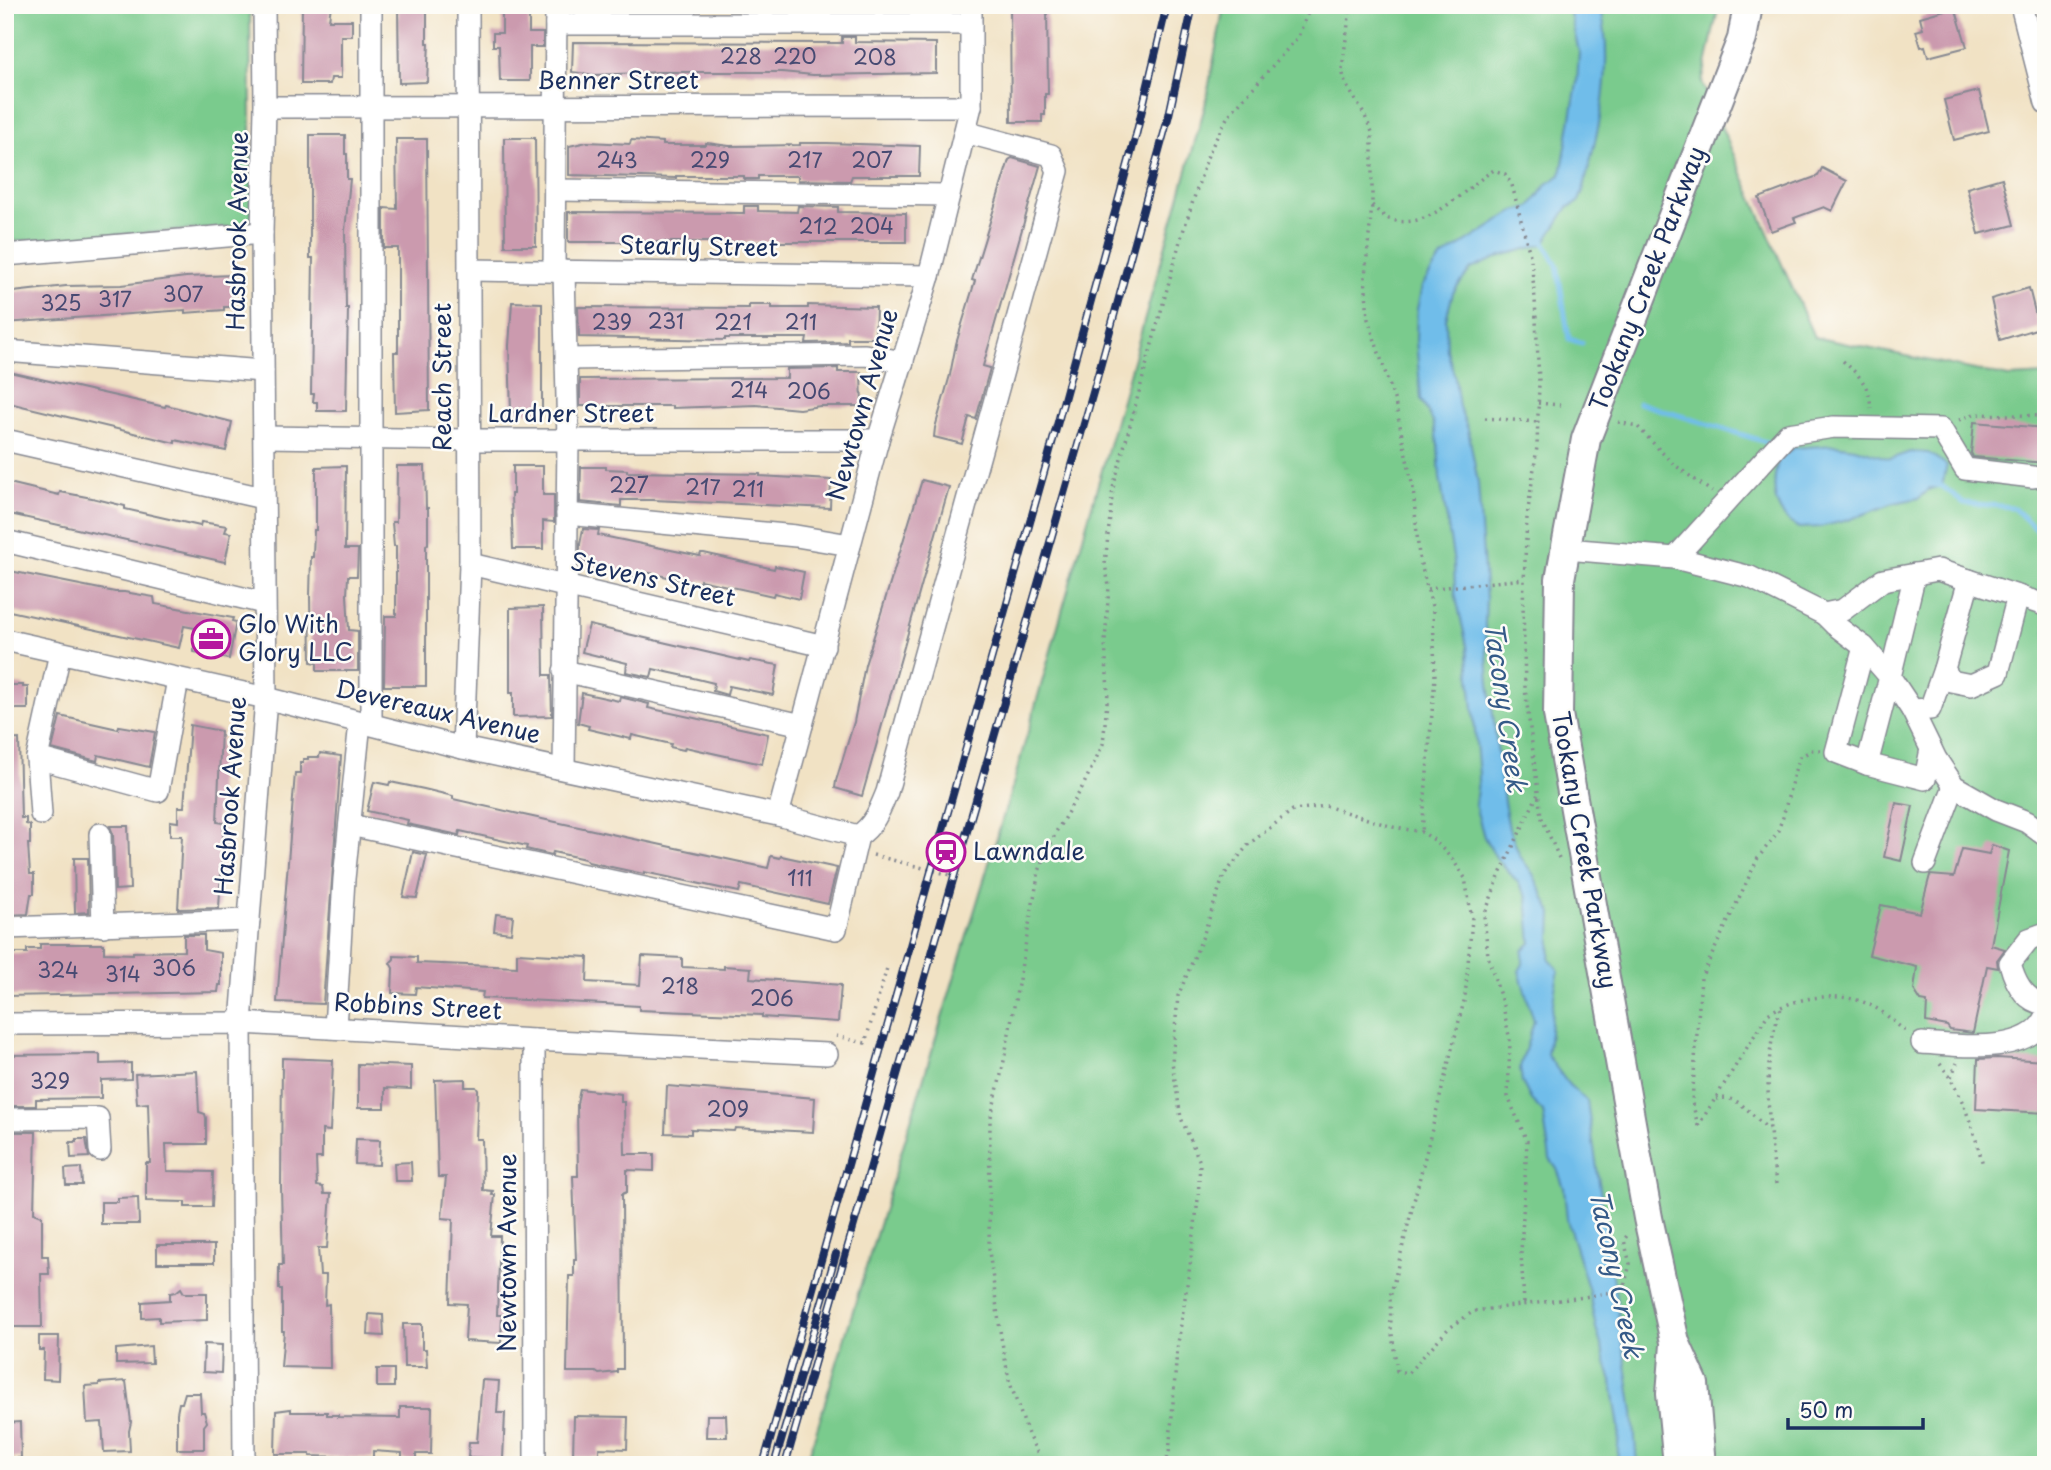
<svg xmlns="http://www.w3.org/2000/svg" width="2051" height="1470" viewBox="0 0 2051 1470" font-family="'Playpen Sans',sans-serif">
<rect width="100%" height="100%" fill="#fdfcf7"/>
<filter id="ink" filterUnits="userSpaceOnUse"><feTurbulence type="fractalNoise" baseFrequency=".0143" numOctaves="2"/><feDisplacementMap in="SourceGraphic" scale="14" xChannelSelector="R" yChannelSelector="G"/><feConvolveMatrix kernelMatrix="1 2 1 2 8 2 1 2 1" color-interpolation-filters="sRGB"/></filter>
<filter id="wash" filterUnits="userSpaceOnUse"><feTurbulence type="fractalNoise" baseFrequency=".00686" numOctaves="4" result="noise"/><feDisplacementMap in="SourceGraphic" scale="28" xChannelSelector="R" yChannelSelector="G"/><feGaussianBlur stdDeviation="1.57" result="paint"/><feColorMatrix in="noise" values="0 0 0 0 0 0 0 0 0 0 0 0 0 0 0 0 0 1.4 0 .05"/><feComposite in="paint" operator="in"/></filter>
<g filter="url(#wash)">
<rect width="100%" height="100%" fill="#f1e2c4"/>
<g fill="#7acb8d" stroke="#4a7d76" stroke-width="2">
<path d="M5,5h245l2,221 -247,16z"/>
<path d="M1224,5h495l-17,78 112,254 195,40 37,-2v1090h-1240l208,-684 191,-675z"/>
</g>
<g fill="#70bdea" stroke="#4676a4" stroke-width="2">
<path d="M1568,5h32c16,63 -2,128 -18,189l-4,9 -10,4 -24,37 -43,12 -30,13 -18,24 -7,26 1,31 8,28 4,29 9,22 10,54 8,116 -1,26 4,58 15,119 5,27 11,27 13,18 19,39 -2,46 9,12c-8,28 -7,55 -12,84l22,30 18,16 46,311 4,53h-20l2,-37 -7,-46 -16,-54 -8,-40 -21,-68 -3,-32 -7,-19 -7,-10 -7,-47 -12,-12 -9,-18 -2,-15 14,-46 -15,-50 4,-7v-14l8,-7 -4,-46 -10,-16 -20,-22 -13,-22 -9,-32 4,-31 -12,-128 -12,-53 -1,-30 -14,-85 -2,-33 -5,-23 -12,-23 -5,-59 1,-31 5,-23 18,-27 75,-48 15,-4 17,-23 14,-9 16,-92 2,-31z"/>
<path d="M1835,445l20,3 35,11 20,-7 18,1 19,12 -5,21 -12,3 -11,9 -25,5 -46,17 -28,7 -21,1c-26,-13 -28,-40 -21,-67l15,-13z"/>
</g>
<g fill="none" stroke-linecap="round" stroke-linejoin="round">
<g stroke="#70bdea" stroke-width="5">
<path d="M1542,239l15,26 12,74 13,4"/>
<path d="M1639,403l130,40"/>
<path d="M1935,485l7,1 22,17 48,4 34,31"/>
</g>
</g>
<g id="blocks">
<g fill="#cb9aae">
<path d="M302,5h29l-2,15h23v16h-11v42h-10l-1,6h-29z"/>
<path d="M398,5h29v38h2l-2,39 -28,1z"/>
<path d="M502,5h27v28h14v14h-13v34h-30l-1,-35h-6v-13h9z"/>
<path d="M1010,5h37l1,89h-3v21h-3v7h-31z"/>
<path d="M1955,7l12,40 -39,10 -3,-11 -4,1 -5,-16 7,-2 -3,-12z"/>
<path d="M842,37h13v5l81,1v30l-123,2 -31,-3h-121l-66,3 -23,-3 1,-30 269,1z"/>
<path d="M1979,91l10,40 -35,9 -10,-40z"/>
<path d="M310,135h35v19h2v25h3l-5,52 1,77h2l-2,103h-29v-9h-4l1,-8h-3l2,-136h-3z"/>
<path d="M504,138h31l1,108h-31z"/>
<path d="M396,139h31l2,271 -34,2 -1,-60h4v-104h-14v-40l13,1z"/>
<path d="M631,140l32,2v3h43v-2l23,3 71,-1v-2h27l93,3 -1,30h-67l-2,5 -52,-1v-4h-40v3h-14v-3h-68v2l-107,-3v-29l18,-4 43,2z"/>
<path d="M1012,158l28,8 -57,200 7,2 -14,51 -7,-2 -7,27 -28,-7 1,-9 15,-53 6,-31 19,-63 -3,-1 37,-120z"/>
<path d="M1822,168l25,13 -15,30 -8,-4 -30,11 2,4 -25,9 -12,-33 59,-22z"/>
<path d="M2002,178l12,47 -35,9 -12,-46z"/>
<path d="M744,206h14v5l39,1 1,-6 40,1v5l68,1v29h-338v-30l176,1z"/>
<path d="M231,275l2,32h-9v3l-39,3v-3l-180,13v-30l61,-7 55,-1 65,-8z"/>
<path d="M2029,288l10,40 -39,12 -9,-41z"/>
<path d="M512,302l30,1v109h-31l-2,-66z"/>
<path d="M749,305h23v3h36v-3l68,2 -1,31h-27v4l-42,1 1,-5h-82v2l-146,-3 -1,-30 171,1z"/>
<path d="M838,368v4h23l1,34h-42l-21,3 -43,-4 -84,3v-2h-92v-27l207,-1v-9z"/>
<path d="M5,371l160,36 1,-2 66,17 -6,29 -51,-11v3l-170,-41z"/>
<path d="M1974,422l72,6v35l-73,-6 -2,-4z"/>
<path d="M346,466l-1,83h13l-1,27h-9l-1,19 2,35 9,1v40h-41v-8l-6,-1 -1,-66 1,-39h2l1,-27h2v-63z"/>
<path d="M397,466h28l1,42h2v36l-2,1v141h-42l1,-70h11v-70h-2l-2,-24h4z"/>
<path d="M513,466h30v29h11v27l-11,-1v28h-30l-2,-55h2z"/>
<path d="M581,467h25v2l21,1v2l133,2v2l71,4 -1,28 -177,-8h-32v6l-41,-4z"/>
<path d="M922,480l27,7 -87,309 -27,-8 1,-7 18,-59 11,-57z"/>
<path d="M5,482l54,13 1,-3 32,6 33,8v3l75,17 1,-4 26,4 -2,6 6,1 -6,29 -220,-49z"/>
<path d="M583,529l16,1 -1,5 102,21 1,-3h3l70,16 1,-3 29,6 -5,27 -25,-6 -1,3 -73,-16v2l-6,1 -44,-10 -15,-1 -1,4 -54,-15v-17z"/>
<path d="M5,570l110,22h9l30,5 1,7 78,14 -1,3 4,1 -7,37 -35,-7 1,-24 -11,-2 -5,22 -174,-38z"/>
<path d="M543,607l1,68h7l1,41 -39,1v-24h-3v-85z"/>
<path d="M589,625l160,37 1,-2 28,5 -5,30 -44,-9 -2,9 -14,-4 1,-8 -29,-7 -32,-7 -2,8 -25,-5 1,-9 -45,-11z"/>
<path d="M5,685h18v2h5v22h-23z"/>
<path d="M582,693l37,8 1,-4 29,7 -1,4 120,26 -6,30 -77,-17 -1,3 -14,-3 1,-3 -39,-9 -1,4 -43,-10 1,-3 -11,-3z"/>
<path d="M60,716l58,13 1,-3 36,6 -6,35 -51,-12 -1,6 -45,-12z"/>
<path d="M190,725l31,6 -4,91 7,1 -5,85 -41,1 4,-73h-12v-15l8,1v-15h6z"/>
<path d="M19,739l2,79h5v6l4,1v19h-2l2,30h4v20h-3l-3,20 -23,1v-175z"/>
<path d="M320,753l21,3 -18,248 -46,-2 18,-229h5v-10h3v-4h5v-2h11z"/>
<path d="M374,782l15,3 1,-3 34,7 29,7v3l66,15 249,54 3,-12 9,2 1,-2 56,12 -9,36 -87,-19 -2,7 -95,-20v2l-56,-12 -3,-3 -32,-7 -1,3 -26,-6 1,-3 -67,-15 -1,4 -52,-11 1,-4 -41,-9z"/>
<path d="M1896,803l17,3 -12,55 -17,-4z"/>
<path d="M110,826h18l2,63 -15,1 -2,-56z"/>
<path d="M1992,845l17,6 -18,94 14,4 -8,11 1,8 -11,-2 -14,67 -23,-3 -3,-4 -21,-4 1,-20 -6,-1 -7,-11 3,-23 -48,-12 12,-50 39,8 10,-38 24,2 8,-28 27,5z"/>
<path d="M413,852l14,3 -10,43 -14,-1z"/>
<path d="M74,858h14l1,54 -14,1z"/>
<path d="M496,914l17,2 -2,17 -17,-2z"/>
<path d="M184,935h20v15l17,3v32h-2l-1,7 -213,4v-43h22v-4h13v-5h64v9l29,1v-2l51,-1z"/>
<path d="M517,953l71,4 -1,25 53,3 2,-29 40,2v9l42,2v-3l27,2 -1,10 91,7 -3,37 -76,-5v-2l-123,-5v-4l-54,-3 -103,-5 1,-6 -67,-5 -1,7 -23,-1 1,-25 -3,-5 4,-4v-3l23,1v6l100,4z"/>
<path d="M97,1054l3,1v9l31,-1v16l-30,1v18l-65,1v7h-31v-51z"/>
<path d="M282,1058l51,2 -3,71 -8,-1v28h-6l1,28 6,1 1,7h7l-4,54h-9l2,27h6l-1,30 4,-1 1,64 -49,-1 3,-36h-2v-42h-3v-24h4l-2,-78z"/>
<path d="M1997,1058l49,3v52l-70,-4 2,-50z"/>
<path d="M358,1064l53,2v23l-26,-1v20h-27z"/>
<path d="M197,1071l2,41 6,2 1,4v26h-40l1,27 46,1 -1,35h-27v-5l-39,-1v-38h4l-2,-60 -11,1 -2,-30z"/>
<path d="M465,1079v8h11l2,3 -2,49h6l1,51 10,1 -1,4h3l-4,41h9l-3,79h5l-1,28 -36,-2 2,-37 -17,-1 3,-84 -11,-1 4,-41h-8l-3,-97z"/>
<path d="M667,1086l148,12 -2,34 -78,-4 -1,3 -43,-2v5l-26,-1z"/>
<path d="M580,1089l41,5v8h3l1,52h29v17l-27,-1v22l-5,2 1,175h-6v3l-18,2 -3,-2h-29l2,-96h5v-16h2l-3,-84h5l-1,-72z"/>
<path d="M5,1132h31l-2,81 8,3v40h6l1,18h-8l1,53h-37z"/>
<path d="M76,1139h10l3,18 -18,1 -1,-16h6z"/>
<path d="M356,1139l24,1 -1,25 -24,-1z"/>
<path d="M411,1162l1,19h-17l-1,-18z"/>
<path d="M81,1168l1,17h-16l-1,-16z"/>
<path d="M138,1197l1,27h-38v-22h17v-4z"/>
<rect x="157" y="1245" width="57" height="18"/>
<path d="M181,1288l3,5h23v27l-48,2v-5l-17,1v-16l28,-2v-7l6,-1z"/>
<path d="M369,1314l14,1 1,21 -16,-1z"/>
<path d="M403,1324h19v25h4l1,18h-23z"/>
<path d="M39,1336h20l-1,44 -15,-1 1,-29h-5z"/>
<path d="M204,1344l18,1 -1,28 -18,-1z"/>
<path d="M151,1346l1,17 -36,1v-15z"/>
<rect x="377" y="1369" width="17" height="18"/>
<path d="M482,1380l17,1 -2,32h8l-2,46 -35,-2 1,-15h8z"/>
<path d="M126,1381l5,41 -2,9 1,20 -26,1 -2,-30 -15,1 -2,-37 14,-1v-2z"/>
<path d="M185,1393h15l1,19h3l3,10 -3,4v23h-27v-36l2,-10h3z"/>
<path d="M400,1407h32l-1,47h-15v6h-14v-7l-29,-2v7l-63,-2v-2h-35l1,-43 15,-2v3h36v3h11v2l62,1z"/>
<path d="M707,1415h19l1,22h-21z"/>
<path d="M574,1416l54,1 -1,32 -28,-1v9h-26z"/>
<path d="M20,1422l1,36h-16v-35z"/>
</g>
</g>
</g>
<g filter="url(#ink)">
<use href="#blocks" fill-opacity="0" stroke="#868891" stroke-width="2"/>
<g fill="none" stroke-linecap="round" stroke-linejoin="round">
<defs>
<g id="minor">
<path d="M2021,5l25,98"/>
<path d="M556,24h415"/>
<path d="M265,107l706,-1"/>
<path d="M555,190l394,5"/>
<path d="M5,255l257,-22"/>
<path d="M469,270l460,6"/>
<path d="M554,271l2,-266"/>
<path d="M5,351l258,20"/>
<path d="M566,359l299,-4 38,7"/>
<path d="M264,437l206,3h408"/>
<path d="M5,440l258,58"/>
<path d="M567,514l229,22 54,9"/>
<path d="M5,541l259,62"/>
<path d="M1566,549l109,9 75,19 74,37 19,-4 40,-30 55,-10 107,35"/>
<path d="M1675,558l113,-124 46,-7 107,2 24,40 68,8"/>
<path d="M470,564l354,82"/>
<path d="M1915,574l-25,103 22,33 18,-1 14,-40"/>
<path d="M1969,580l-25,89 7,12 20,4 27,-12 20,-77"/>
<path d="M1824,614l11,11 29,22 26,30 -23,87"/>
<path d="M5,640l261,58 197,50 315,67 80,21"/>
<path d="M1864,647l-28,105 31,12 58,15 6,-30"/>
<path d="M564,671l238,54"/>
<path d="M1912,710l24,49 18,27 42,24 31,12 19,14"/>
<path d="M371,724v-719"/>
<path d="M463,748l7,-184 -2,-559"/>
<path d="M37,758l121,33 20,-112"/>
<path d="M564,768l4,-327 -4,-170"/>
<path d="M41,814l-4,-56 23,-105"/>
<path d="M778,815l100,-375 51,-164 42,-170v-101"/>
<path d="M350,825l486,104 22,-93c16,-10 22,-27 29,-44 56,-207 115,-413 171,-621l-7,-16 -86,-23"/>
<path d="M100,834l3,92"/>
<path d="M1925,863l29,-77"/>
<path d="M5,928l244,-8"/>
<path d="M2046,933l-17,6 -19,24c5,19 15,39 36,41"/>
<path d="M5,1024l236,-1 293,17 293,14"/>
<path d="M335,1028l9,-149 16,-157"/>
<path d="M534,1040l1,425"/>
<path d="M1922,1043c34,2 106,13 124,-26"/>
<path d="M5,1119l93,-1 2,32"/>
<path d="M244,1465l-3,-442 25,-325 -4,-465 3,-126 -1,-102"/>
</g>
<g id="major">
<path d="M1675,1345l-4,48 7,72"/>
<path d="M1701,1465l-7,-81 -19,-42 -27,-124 -90,-504 2,-135 26,-140 156,-400 6,-34"/>
</g>
</defs>
<use href="#minor" stroke="#868891" stroke-width="24"/>
<use href="#major" stroke="#868891" stroke-width="32"/>
<g stroke="#868891" stroke-width="3.5" stroke-dasharray="2 5" stroke-linecap="butt">
<path d="M1348,5l2,4 -8,60 3,14 19,31 8,18v73l-7,72 3,42 27,83 18,86 6,69 14,53 2,67 -13,155"/>
<path d="M1372,205c5,5 10,11 17,14 40,14 75,-31 105,-49l11,4 7,11 19,74 4,40 4,83 -2,65 -10,70 -4,87 2,84 16,128 18,42"/>
<path d="M1843,361c17,15 26,24 28,47"/>
<path d="M1538,403l22,2"/>
<path d="M1485,418l53,4"/>
<path d="M1959,420l15,-6 72,2"/>
<path d="M1618,422l19,4 35,37 40,29"/>
<path d="M1427,589l97,-10"/>
<path d="M873,855l85,22"/>
<path d="M836,1036l29,7 22,-75 2,1"/>
<path d="M1940,1064c21,25 35,69 43,101"/>
<path d="M1951,1077l6,-14"/>
<path d="M1716,1099c25,-5 34,17 53,30"/>
<path d="M1698,1126l70,-112c27,-18 75,-24 104,-8 13,6 23,18 35,26"/>
<path d="M1698,1126l-6,-25 9,-123 57,-120 19,-25 6,-16 11,-44 6,-16 12,-7h8"/>
<path d="M1776,1184c-7,-55 -16,-126 6,-178"/>
<path d="M1524,1303l-3,-50 6,-112 -19,-44 2,-56 -7,-35 -15,-50 -4,-40 16,-42 38,-80"/>
<path d="M1044,1465l-15,-28 -20,-57 -8,-43 -12,-86 1,-130 13,-55 36,-195 17,-39 27,-46 20,-42 5,-52 -3,-50 4,-56 -4,-22 8,-76 67,-247 29,-89 19,-36 70,-79 13,-32"/>
<path d="M1164,1465l5,-10 8,-105 14,-91 7,-60 2,-37 -19,-44 -9,-56 6,-66 25,-60 21,-61 25,-31 44,-34 33,-4 67,21 29,5 12,8 19,20 12,18 7,41 -7,78 -75,300 1,30 6,44 11,2 40,-44 26,-18 110,-14 33,-6 7,-4 6,-23 -6,-24 4,-6"/>
</g>
<use href="#minor" stroke="#fff" stroke-width="21"/>
<use href="#major" stroke="#fff" stroke-width="28"/>
<defs>
<g id="rail">
<path d="M763,1465l284,-1003 89,-327 31,-130"/>
<path d="M774,1465l62,-211"/>
<path d="M785,1465l309,-1076 75,-274 24,-110"/>
</g>
</defs>
<use href="#rail" stroke="#1b2f5e" stroke-width="8"/>
<use href="#rail" stroke="#fdfcf7" stroke-width="5" stroke-dasharray="16" stroke-linecap="butt"/>
</g>
</g>
<defs>
<symbol id="office-ring" viewBox="-11 -11 22 22"><circle r="9.5" fill="#fdfcf7" stroke="#b5179e" stroke-width="1.5"/><path d="M-6-3h4V-5.5h4V-3h4V5H-6ZM-1-4.5V-3h2v-1.5ZM-6 0V1H6V0Z" fill="#b5179e"/></symbol>
<symbol id="station-ring" viewBox="-11 -11 22 22"><circle r="9.5" fill="#fdfcf7" stroke="#b5179e" stroke-width="1.5"/><path d="M-3-6H3Q5-6 5-4V2Q5 4 3 4L4.5 6H3L1.5 4h-3L-3 6H-4.5L-3 4Q-5 4-5 2V-4Q-5-6-3-6ZM-3.5-4v3h7v-3ZM-3.5 1v1.5H-2V1ZM2 1v1.5H3.5V1Z" fill="#b5179e"/></symbol>
</defs>
<g fill-rule="evenodd">
<use href="#office-ring" x="189" y="617" width="44" height="44"/>
<use href="#station-ring" x="924" y="830" width="44" height="44"/>
</g>
<g text-anchor="middle" stroke-width="5" stroke-linejoin="round" paint-order="stroke">
<g font-size="21" fill="#474a72">
<text x="741" y="64">228</text>
<text x="795" y="64">220</text>
<text x="875" y="65">208</text>
<text x="617" y="168">243</text>
<text x="710" y="168">229</text>
<text x="805" y="168">217</text>
<text x="872" y="168">207</text>
<text x="818" y="234">212</text>
<text x="872" y="234">204</text>
<text x="183" y="302">307</text>
<text x="115" y="307">317</text>
<text x="61" y="311">325</text>
<text x="666" y="329">231</text>
<text x="612" y="330">239</text>
<text x="733" y="330">221</text>
<text x="801" y="330">211</text>
<text x="749" y="398">214</text>
<text x="809" y="399">206</text>
<text x="629" y="493">227</text>
<text x="703" y="495">217</text>
<text x="748" y="497">211</text>
<text x="800" y="886">111</text>
<text x="174" y="976">306</text>
<text x="58" y="978">324</text>
<text x="123" y="982">314</text>
<text x="680" y="994">218</text>
<text x="772" y="1006">206</text>
<text x="50" y="1089">329</text>
<text x="728" y="1117">209</text>
</g>
<g font-size="24" fill="#1b2f5e" stroke="#fdfcf7">
<text x="618" y="89">Benner Street</text>
<text transform="translate(238 231) rotate(-89)" y="8">Hasbrook Avenue</text>
<text transform="translate(699 247) rotate(1)" y="8">Stearly Street</text>
<text transform="translate(1648 279) rotate(-69)" y="8">Tookany Creek Parkway</text>
<text transform="translate(443 377) rotate(-90)" y="8">Reach Street</text>
<text transform="translate(863 405) rotate(-74)" y="8">Newtown Avenue</text>
<text x="571" y="422">Lardner Street</text>
<text transform="translate(653 580) rotate(13)" y="8">Stevens Street</text>
<text transform="translate(438 712) rotate(13)" y="8">Devereaux Avenue</text>
<text transform="translate(231 796) rotate(-86)" y="8">Hasbrook Avenue</text>
<text transform="translate(1584 850) rotate(80)" y="8">Tookany Creek Parkway</text>
<text transform="translate(418 1007) rotate(3)" y="8">Robbins Street</text>
<text transform="translate(508 1253) rotate(-90)" y="8">Newtown Avenue</text>
</g>
<g font-size="24" fill="#1b2f5e" stroke="#fdfcf7" text-anchor="start">
<text x="238" y="633">Glo With<tspan x="238" dy="28">Glory LLC</tspan></text>
<text x="973" y="860">Lawndale</text>
</g>
<g font-size="26" font-style="italic" fill="#355a88" stroke="#fdfcf7">
<text transform="translate(1505 707) rotate(82)" y="9">Tacony Creek</text>
<text transform="translate(1616 1274) rotate(78)" y="9">Tacony Creek</text>
</g>
</g>
<rect width="2051" height="1470" fill="none" stroke="#fdfcf7" stroke-width="28"/>
<path d="M1788 1418v10h135v-10" fill="none" stroke="#1b2f5e" stroke-width="3.5"/>
<text x="1799" y="1418" font-size="21" fill="#1b2f5e" stroke="#fdfcf7" stroke-width="5" paint-order="stroke">50 m</text>
</svg>
